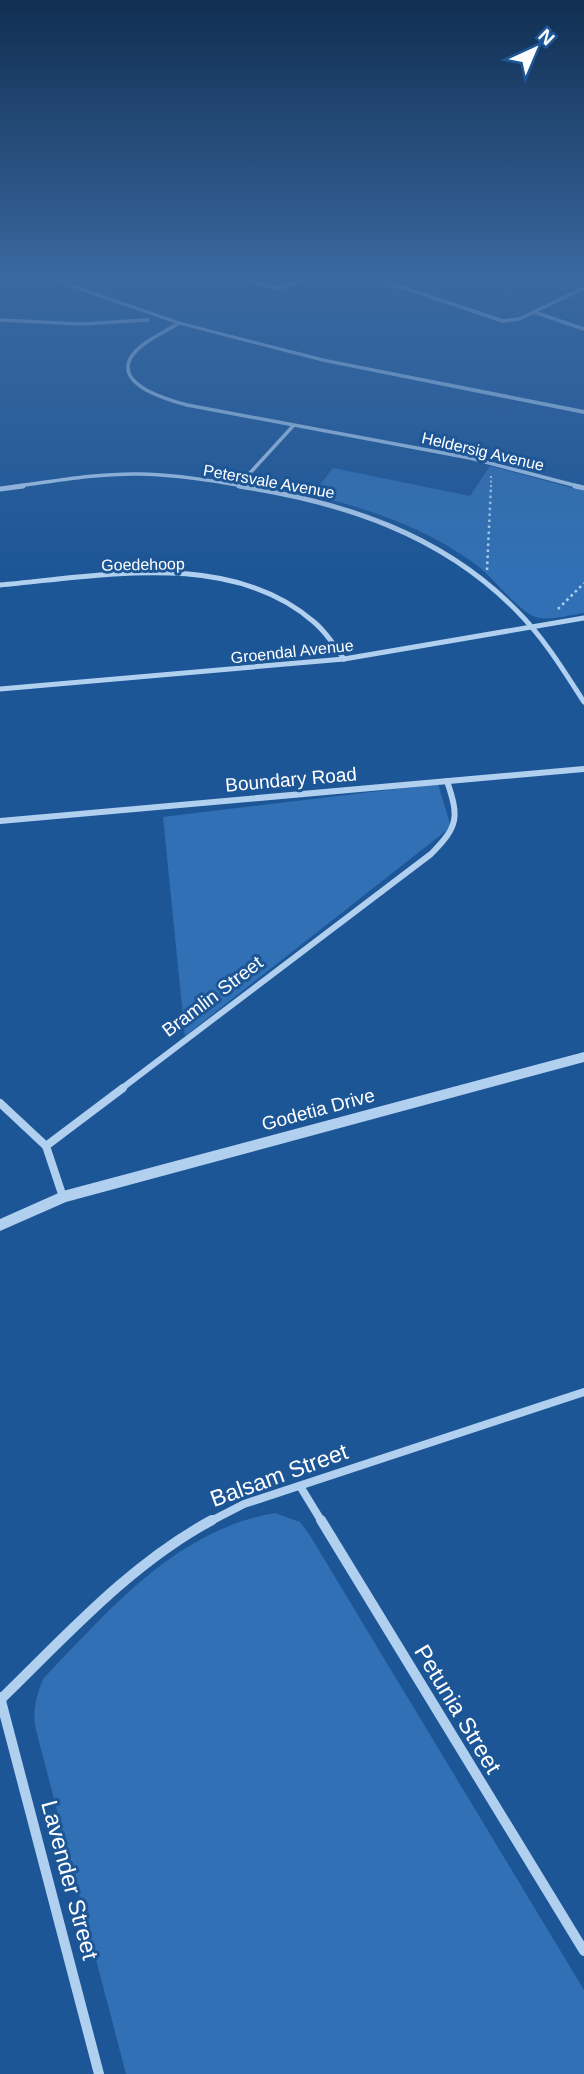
<svg xmlns="http://www.w3.org/2000/svg" width="584" height="2074" viewBox="0 0 584 2074" font-family="Arial,sans-serif">
<rect width="100%" height="100%" fill="#1d5696"/>
<g fill="#3170b4">
<path d="M490,466l94,25v122c-16,2 -38,10 -53,2 -18,-10 -38,-38 -56,-51 -48,-36 -106,-55 -163,-69l21,-27 137,28z"/>
<path d="M438,784l13,43 -266,209 -22,-219z"/>
<path d="M275,1513l25,9 9,12 275,456v84h-458l-90,-344c-4,-20 0,-32 7,-51 66,-69 133,-149 232,-166z"/>
</g>
<g fill="none" stroke-linecap="round" stroke-linejoin="round">
<path stroke="#a4caf1" stroke-width="3.5" d="M0,320l81,4 67,-4"/>
<path stroke="#b1cfef" stroke-width="2" stroke-dasharray="2 2.5" stroke-linecap="butt" d="M491,487v-11"/>
<g stroke="#b1cfef" stroke-width="2.5" stroke-dasharray="2.5 3.5" stroke-linecap="butt">
<path d="M487,570l4,-84"/>
<path d="M558,609l26,-26"/>
</g>
<g stroke="#b1cfef" stroke-width="3.5">
<path d="M245,280l34,8 24,-8"/>
<path d="M333,280h22"/>
<path d="M380,280l123,41 16,-2 65,-31"/>
<path d="M534,312l50,17"/>
<path d="M179,323c-14,9 -41,20 -49,36 -13,27 39,41 57,46l283,53 111,29"/>
<path d="M238,486l55,-60"/>
<path d="M12,487c43,-6 86,-14 129,-13 37,1 73,7 108,13"/>
</g>
<g stroke="#b1cfef" stroke-width="5">
<path d="M239,486c104,16 203,48 278,125 27,27 47,60 67,91"/>
<path d="M575,486l9,2"/>
<path d="M0,489l23,-3"/>
<path d="M0,585c101,-9 230,-36 314,37 12,10 21,24 30,37"/>
<path d="M0,689l344,-30 240,-41"/>
</g>
<g stroke="#b1cfef" stroke-width="6">
<path d="M0,821l584,-52"/>
<path d="M121,1089l310,-235c28,-28 28,-37 16,-73"/>
</g>
<g stroke="#b1cfef" stroke-width="8">
<path d="M0,1103l46,43"/>
<path d="M63,1197l-17,-51 77,-58"/>
<path d="M300,1486l22,36"/>
<path d="M209,1522l35,-18 340,-112"/>
</g>
<g stroke="#b1cfef" stroke-width="10">
<path d="M321,1520l263,431"/>
<path d="M0,1697l99,377"/>
<path d="M0,1700c66,-64 130,-136 212,-180"/>
</g>
<g fill="#b1cfef" fill-rule="evenodd">
<path d="M50,280h9l122,42 145,37 258,51v4l-260,-52 -147,-38z"/>
<path d="M584,1052v10l-518,140 -66,29v-12l63,-28z"/>
</g>
</g>
<linearGradient id="sky" x2="0" y2="1"><stop stop-color="#102f52"/><stop offset="0.49" stop-color="#3a68a0"/><stop offset="1" stop-color="#3a68a0" stop-opacity="0"/></linearGradient>
<rect width="584" height="570" fill="url(#sky)"/>
<g text-anchor="middle" stroke-width="6" stroke-linejoin="round" paint-order="stroke">
<g font-size="16" fill="#fff" stroke="#1d5696">
<text transform="translate(483 451) rotate(13)" y="6">Heldersig Avenue</text>
<text transform="translate(269 481) rotate(10)" y="6">Petersvale Avenue</text>
<text transform="translate(143 564) rotate(-1)" y="6">Goedehoop</text>
<text transform="translate(292 651) rotate(-6)" y="6">Groendal Avenue</text>
</g>
<g font-size="19" fill="#fff" stroke="#1d5696">
<text transform="translate(291 779) rotate(-5)" y="7">Boundary Road</text>
<text transform="translate(212 996) rotate(-37)" y="7">Bramlin Street</text>
<text transform="translate(318 1109) rotate(-15)" y="7">Godetia Drive</text>
</g>
<g font-size="23" fill="#fff" stroke="#1d5696">
<text transform="translate(279 1475) rotate(-20)" y="8">Balsam Street</text>
<text transform="translate(458 1709) rotate(59)" y="8">Petunia Street</text>
<text transform="translate(70 1880) rotate(75)" y="8">Lavender Street</text>
</g>
</g>
<g transform="translate(535 49) rotate(44)" stroke="#1d5696" stroke-width="5" paint-order="stroke">
<path d="M0-5L12 26L0 18L-12 26Z" fill="#ffffff"/>
<text y="-10" font-size="19" font-weight="bold" text-anchor="middle" fill="#ffffff">N</text>
</g>
</svg>
